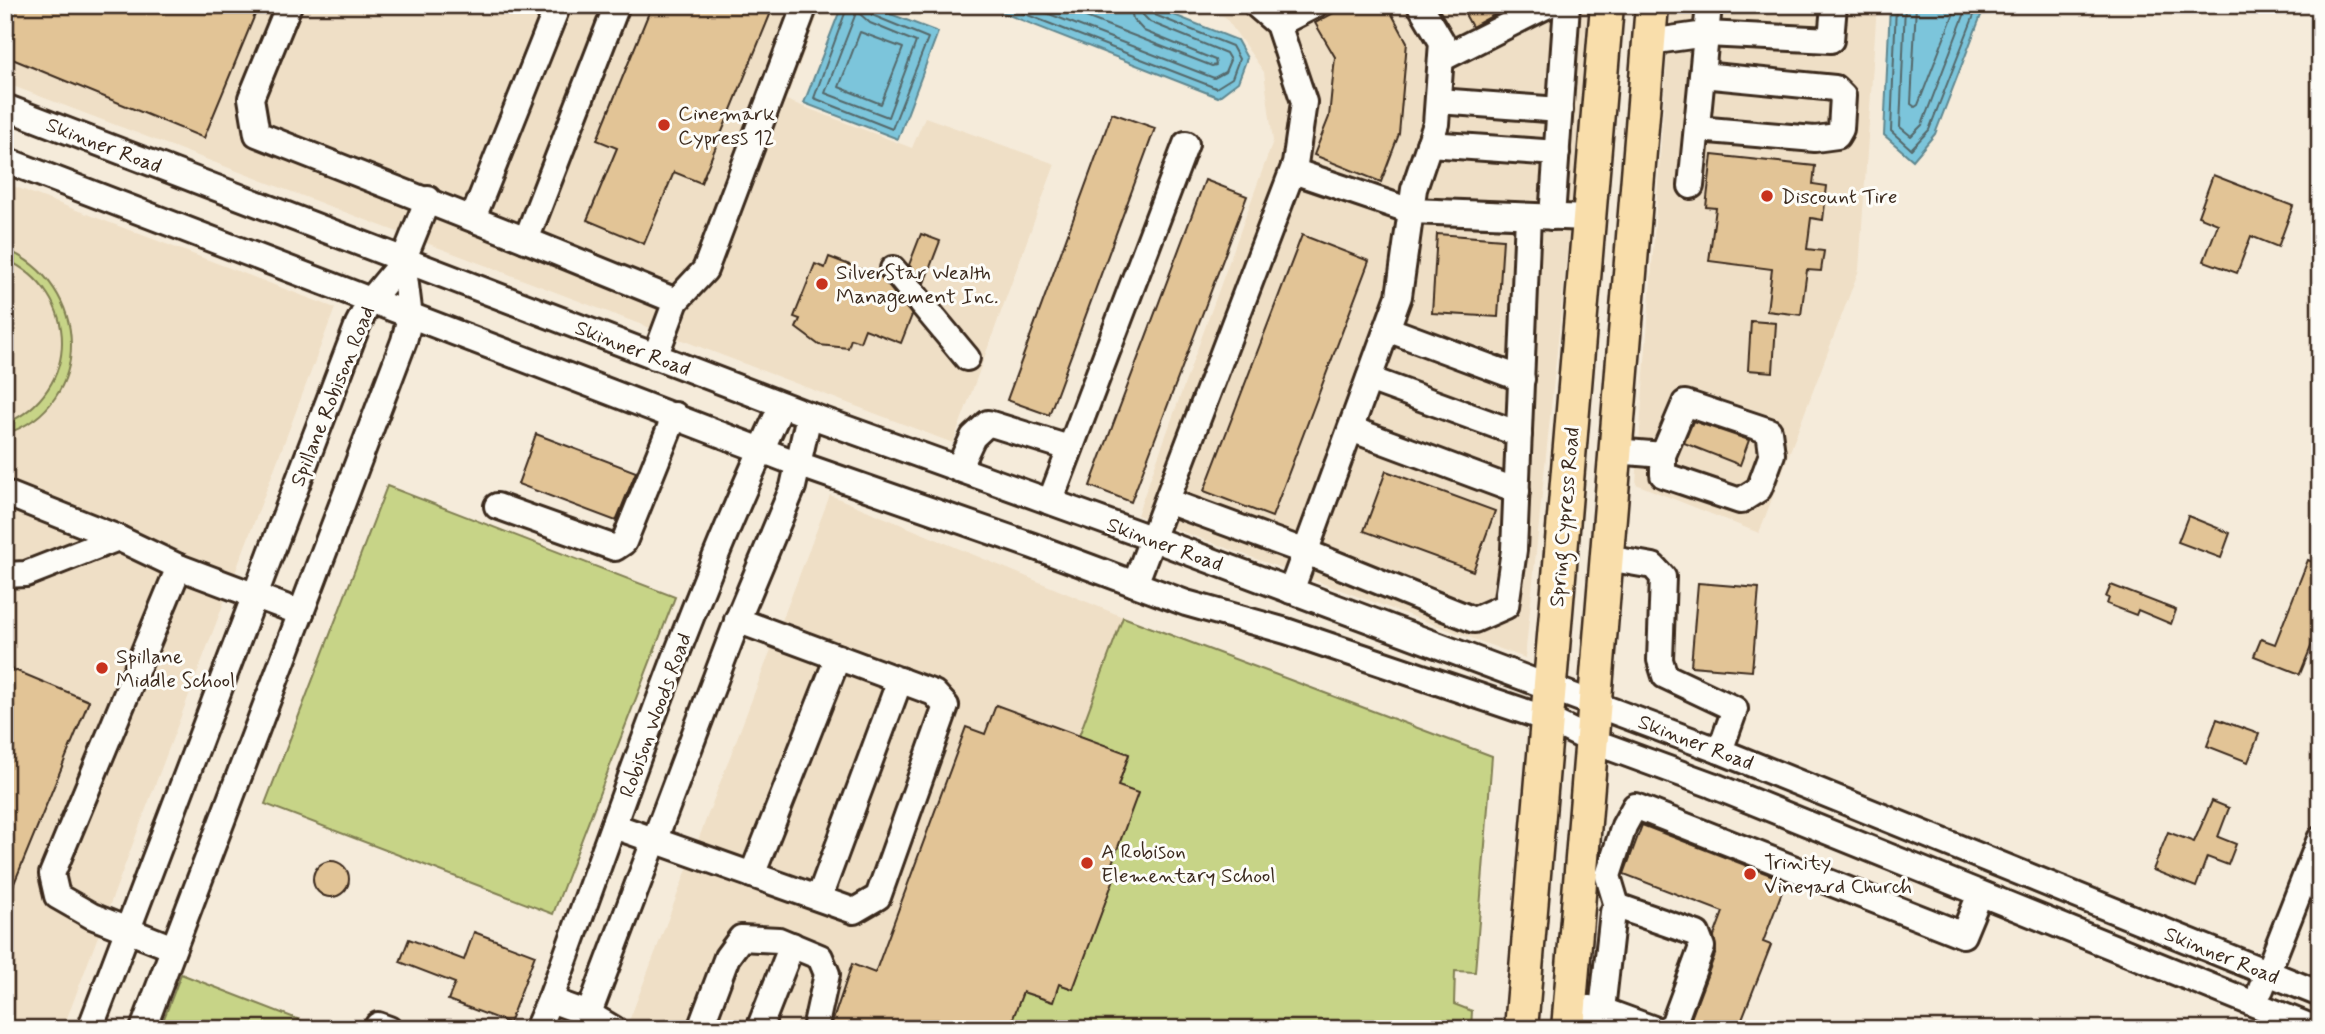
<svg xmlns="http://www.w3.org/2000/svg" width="2325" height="1034" viewBox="0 0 2325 1034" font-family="Mynerve,sans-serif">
<rect width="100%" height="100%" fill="#f5ebda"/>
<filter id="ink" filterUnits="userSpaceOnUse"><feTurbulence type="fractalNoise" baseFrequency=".0143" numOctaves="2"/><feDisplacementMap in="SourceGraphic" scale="14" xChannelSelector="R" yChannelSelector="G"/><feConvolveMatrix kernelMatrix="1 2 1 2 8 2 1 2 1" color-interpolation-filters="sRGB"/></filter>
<g filter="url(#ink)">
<g fill="#efdfc6">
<path d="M5,5h817l-36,95 126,48 13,-31 130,47 -102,279 -948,-360z"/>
<path d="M1199,5h389l-18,220 -45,433 -388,-143 136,-374 -9,-69 -39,-55z"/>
<path d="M1671,5h206l-18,265 -100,263 -123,-49z"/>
<path d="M5,183l330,125 -272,721h-58z"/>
<path d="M830,495l293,122 369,139 -17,216 -20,-1 -1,33 18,7 -1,18h-845z"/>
</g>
<g fill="#c7d487" stroke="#817f52" stroke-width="2">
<path d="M5,249c86,35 90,156 0,185v-10c76,-33 76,-131 0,-165z"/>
<path d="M387,486l288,111 -122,317 -288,-110z"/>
<path d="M1123,617l369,139 -17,216 -20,-1 -1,33 18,7 -1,18h-456l-11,-4 19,-33 29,10 7,-18 14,5 41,-112 -12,-5 35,-79 -19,-7 11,-31 -50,-19z"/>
<path d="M181,974l142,55h-163z"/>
</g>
<g fill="#7bc5db" stroke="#61878f" stroke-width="2">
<path d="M842,5h25l71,27 -40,107 -94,-36z"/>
<path d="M983,5h166l88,35 10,18 -9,24 -20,15z"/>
<path d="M1890,5h95l-50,129 -22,26 -29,-25z"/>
</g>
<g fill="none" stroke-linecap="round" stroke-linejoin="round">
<g stroke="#55686a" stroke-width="2">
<path d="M848,5l-34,93 78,31 36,-91 -56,-23 -4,-10"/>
<path d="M1002,5l214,83 16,-10 7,-19 -7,-13 -77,-31 -5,-4v-6"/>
<path d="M1026,5l188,73 11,-6 5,-12 -4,-7 -76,-31 -7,-7 -2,-10"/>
<path d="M1055,5l157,61 4,-1 -1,-5 -71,-29 -11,-12 -3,-14"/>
<path d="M1896,5l-5,126 20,18 18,-19 49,-125"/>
<path d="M1905,5l-5,122 11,9 11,-11 46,-120"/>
<path d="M1916,5l-5,99 4,3 3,-2 39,-100"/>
<path d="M856,13l4,1 10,9 46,19 -28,75 -63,-24z"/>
<path d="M860,32l43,16 -22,56 -42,-17z"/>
</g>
</g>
<g fill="#e2c496" stroke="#3b2a1e" stroke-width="2">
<path d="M5,5h254l-55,133 -199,-82z"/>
<path d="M652,5h122l-73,178 -27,-11 -30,72 -57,-24 30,-72 -20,-8z"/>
<path d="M1348,5h39l20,37 -8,92 -18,48 -67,-27 15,-38 6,-60 -20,-34z"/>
<path d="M1460,5h52l-40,22z"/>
<path d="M1112,113l43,15 -106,287 -42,-15z"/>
<path d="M1712,155l103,11 -2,18 14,2 -4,34 -12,-2 -4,31 17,2 -3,20 -14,-1 -6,45 -34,-4 5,-42 -63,-8 7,-53 -10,-1z"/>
<path d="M2213,175l80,31 -15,41 -27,-11 -14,37 -33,-12 14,-37 -20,-8z"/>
<path d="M1205,180l42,16 -116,306 -41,-16z"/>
<path d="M921,234l19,7 -16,42 -15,-18z"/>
<path d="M1437,234l66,5 -5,78 -66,-4z"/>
<path d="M1302,235l67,26 -97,256 -68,-26z"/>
<path d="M829,257l52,20 31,38 -11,28 -36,-14 -5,13 -9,-3 -3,9 -29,-3 -23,-17 4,-9 -6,-2 21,-53 10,4z"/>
<path d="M1751,321l25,2 -3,49 -25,-2z"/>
<path d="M1693,421l56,19 -9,25 -56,-22z"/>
<path d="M536,434l100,38 -20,49 -98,-37z"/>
<path d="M1386,471l109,40 -22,60 -109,-40z"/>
<path d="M2188,516l42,17 -9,25 -43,-16z"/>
<path d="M2308,560l12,5v31l-7,18 7,2v9l-20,49 -46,-18 7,-17 14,5z"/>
<path d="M1698,583l61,5 -7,83 -61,-5z"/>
<path d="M2111,585l65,25 -5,14 -33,-14 -2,5 -29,-11 2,-6 -3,-1z"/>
<path d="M5,666l84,35 -83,202h-1z"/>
<path d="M996,705l133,49 -11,32 20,7 -30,81 7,2 -42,113 -14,-5 -6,18 -30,-10 -14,37h-179l22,-65 23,9 91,-246 19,7z"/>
<path d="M2217,719l42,15 -11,28 -41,-16z"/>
<path d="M2212,801l17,7 -11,29 18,7 -8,21 -21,-8 -11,30 -43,-17 15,-38 26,10z"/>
<path d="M1642,825l144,56 -23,61 8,3 -33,84h-51l29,-77 -2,-16 9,-24 -99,-38z"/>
<circle cx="331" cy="879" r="18"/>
<path d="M474,932l61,23 -26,68 -61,-23 7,-17 -55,-21 9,-23 55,21z"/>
</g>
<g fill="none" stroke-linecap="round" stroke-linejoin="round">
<defs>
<g id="minor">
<path d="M289,5l-38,93 6,36 269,106 91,-235"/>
<path d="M1278,24l37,-19"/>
<path d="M1649,42l57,-8 125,6 3,-35"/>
<path d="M1441,59l107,-54"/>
<path d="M1438,101l122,9"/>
<path d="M5,107l804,308 339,122 572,214 600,243"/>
<path d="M1697,129l118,10 22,-3 4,-7 2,-33 -8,-8 -133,-13"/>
<path d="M1429,144l128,9"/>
<path d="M5,160l793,304 235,82 153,57 100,28 261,88 45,22 120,44 604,244"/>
<path d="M1293,171l118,40 177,7"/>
<path d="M1691,186l18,-181"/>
<path d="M1552,217l15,-212"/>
<path d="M473,218l85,-213"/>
<path d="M526,240l150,61"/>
<path d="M893,269l74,89"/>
<path d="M1387,329l135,50"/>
<path d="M655,357l21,-56 29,-31 100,-265"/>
<path d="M1369,379l150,55"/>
<path d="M1351,429l166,62"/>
<path d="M1615,451l48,4 22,-52 84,28 3,23 -13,35 -19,12 -77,-26v-20"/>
<path d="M958,469l15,-32 15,-14 81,25"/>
<path d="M5,493l113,45 61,29 122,46"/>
<path d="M1167,501l139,51 168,68 32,-14 8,-56 14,-334"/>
<path d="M1050,502l136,-358"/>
<path d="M497,506l118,42 9,-6 51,-127"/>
<path d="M1607,558l46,8 10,11 -3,83 5,16 70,33 -15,42"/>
<path d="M5,575l21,-1 92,-36"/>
<path d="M1135,584l160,-420 9,-62 -26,-78 -22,-19"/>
<path d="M1291,591l108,-295 15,-107 22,-65 6,-82 -22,-37"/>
<path d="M614,826l240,85 24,-14 68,-191 -12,-13 -197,-73"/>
<path d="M752,875l86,-218"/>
<path d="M819,898l81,-218"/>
<path d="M1617,906l-9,-30 16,-50 11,-20 328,129 17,-41"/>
<path d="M173,948l-81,-32 -35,-20 -5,-22 127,-307"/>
<path d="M2261,989l59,-150"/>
<path d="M550,1000l39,14 25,15"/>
<path d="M1588,1008l14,2 52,19"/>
<path d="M1602,1010l11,-98 4,-6 80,28 5,13 -29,78 -7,4"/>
<path d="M378,1025l11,4"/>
<path d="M90,1029l268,-705 12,-23 33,-40 25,-62"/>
<path d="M143,1029l261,-688 6,-24 -7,-56"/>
<path d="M537,1029l15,-34c72,-198 140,-399 230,-590"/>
<path d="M583,1029l157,-415 53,-127 16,-72"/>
<path d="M700,1029l27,-72 14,-19 38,2 41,17 7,17 -12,55"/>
<path d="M759,1029l33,-84"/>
</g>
<g id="major">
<path d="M1521,1029l86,-1024"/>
<path d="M1568,1029l84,-1024"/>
</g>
</defs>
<use href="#minor" stroke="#3b2a1e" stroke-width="30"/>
<use href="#major" stroke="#3b2a1e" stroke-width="37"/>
<use href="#minor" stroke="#fdfcf7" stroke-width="24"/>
<use href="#major" stroke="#f9deab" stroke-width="32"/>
</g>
</g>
<g fill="#c8321e" stroke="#fdfcf7" stroke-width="2.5">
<circle cx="664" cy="125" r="7"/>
<circle cx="1767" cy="196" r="7"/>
<circle cx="822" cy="284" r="7"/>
<circle cx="102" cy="668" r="7"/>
<circle cx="1087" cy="863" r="7"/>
<circle cx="1750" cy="874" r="7"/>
</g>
<g text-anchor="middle" stroke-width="6" stroke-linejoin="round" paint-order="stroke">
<g font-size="21" fill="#3b2a1e" stroke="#fdfcf7" text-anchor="start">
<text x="678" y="120">Cinemark<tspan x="678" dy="24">Cypress 12</tspan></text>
<text x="1781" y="203">Discount Tire</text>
<text x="836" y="279">SilverStar Wealth<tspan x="836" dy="24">Management Inc.</tspan></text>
<text x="116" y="663">Spillane<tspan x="116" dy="24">Middle School</tspan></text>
<text x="1101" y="858">A Robison<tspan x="1101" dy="24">Elementary School</tspan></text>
<text x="1764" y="869">Trinity<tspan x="1764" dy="24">Vineyard Church</tspan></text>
</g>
<g font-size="21" fill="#3b2a1e" stroke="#fdfcf7">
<text transform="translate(104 145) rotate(21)" y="7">Skinner Road</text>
<text transform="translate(633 348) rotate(21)" y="7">Skinner Road</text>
<text transform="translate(332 396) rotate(-68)" y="7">Spillane Robison Road</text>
<text transform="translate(1564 517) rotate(-85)" y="7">Spring Cypress Road</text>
<text transform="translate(1165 544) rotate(20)" y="7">Skinner Road</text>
<text transform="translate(655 715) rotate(-70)" y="7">Robison Woods Road</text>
<text transform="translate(1696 742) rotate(21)" y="7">Skinner Road</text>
<text transform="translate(2222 955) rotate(22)" y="7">Skinner Road</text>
</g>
</g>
<rect width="2325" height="1034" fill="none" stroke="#fdfcf7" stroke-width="28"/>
<rect x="14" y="14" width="2297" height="1006" fill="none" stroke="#3b2a1e" stroke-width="2.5" filter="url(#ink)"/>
</svg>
